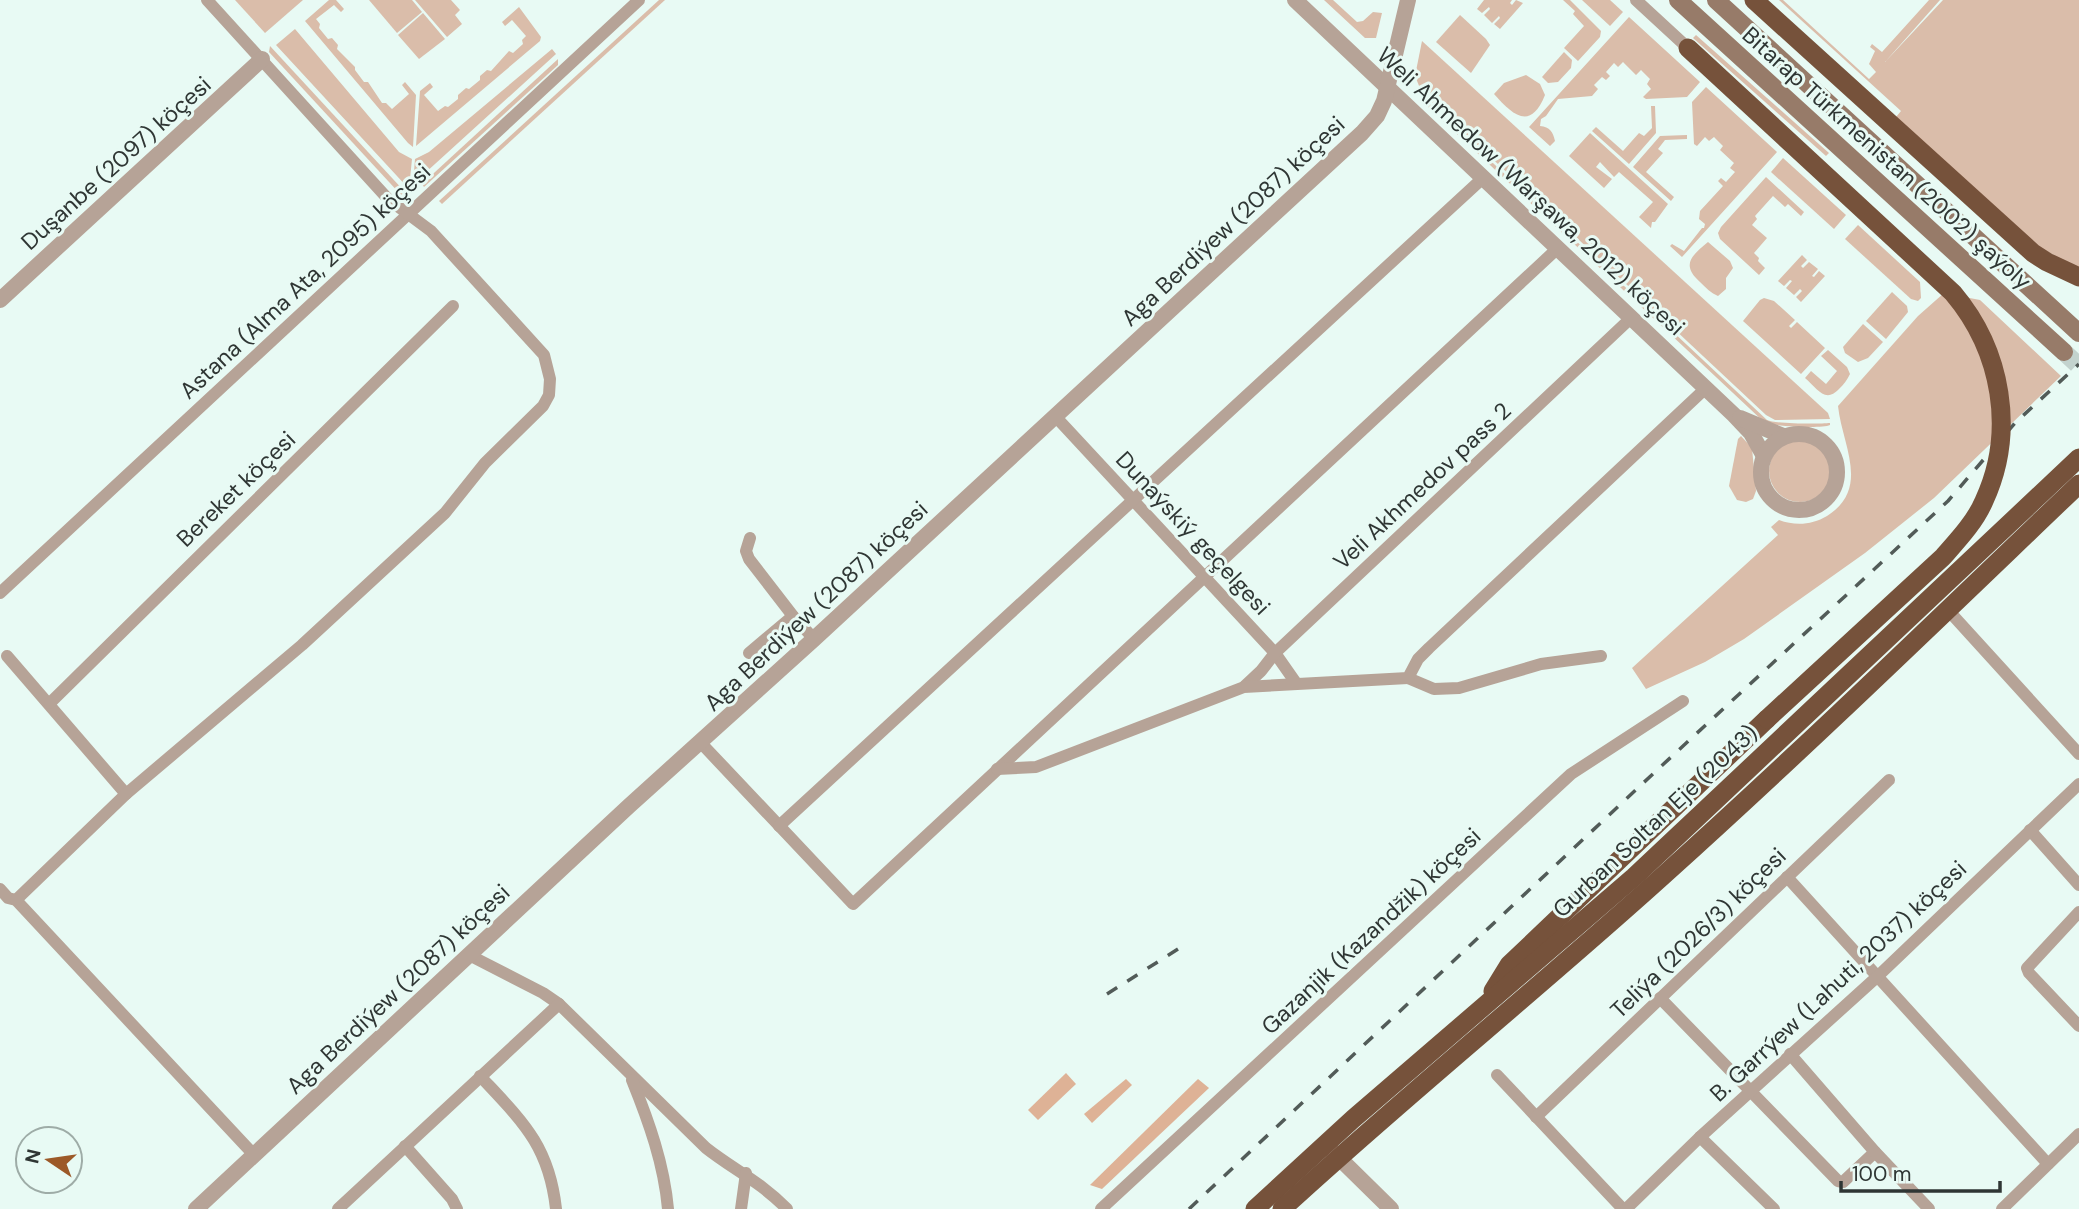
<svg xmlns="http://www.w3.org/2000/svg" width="2079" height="1209" viewBox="0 0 2079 1209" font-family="'DM Sans',sans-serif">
<rect width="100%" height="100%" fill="#e8faf4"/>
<g fill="#dabdaa">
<path d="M235,0h68l-38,33z"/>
<path d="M329,0h7l8,9 -3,3 -7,-7 -18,14 4,5 -1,4 9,11 4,-1 6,7 -1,4 18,18v3l9,12h4l14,21h4l6,6 17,-15 -7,-9 3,-3 11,13 -3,52 -5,-4 -103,-122z"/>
<path d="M369,0h43l10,12 -25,21z"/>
<path d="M415,0h36l9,10 -5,5 7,9 -15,13z"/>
<path d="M659,0h6l-223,204 -3,-3z"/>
<path d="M1324,0h9l24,22 6,-1 10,-9 9,1 -6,25h-11z"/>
<path d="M1484,0h28l-2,3 2,2 4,-5 7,3 -23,26 -6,-5 6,-6 -1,-2 -7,7 -8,-8 6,-6 -1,-2 -7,6 -5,-4z"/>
<path d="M1563,0h7l31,31 -1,6 -22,24 -14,-13 20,-22 -11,-12 2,-3z"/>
<path d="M1582,0h28l13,12 -13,14z"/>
<path d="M1779,0h4l86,79 7,-7 -7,-8 6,-13 -5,-4 2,-3 10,8 47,-52h11l-55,62 58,-62h136v269l-42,-23 -141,-129 5,-6z"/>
<path d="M519,7l22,30 -1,4 -124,105 4,-55 10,-8 3,4 -9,8 14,16 7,-5 3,1 10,-8v-4l8,-7 3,1 11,-9v-4l7,-6 4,1 18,-20 4,2 10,-9 -1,-4 4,-4 -14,-16 -7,6 -3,-4z"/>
<path d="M423,13l22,26 -26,20 -21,-24z"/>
<path d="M1460,15l26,24 4,6 -19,28 -35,-31z"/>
<path d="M1629,17l71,65 -13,15 -41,2 -3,-2 8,-8 -4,-5 3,-5 -9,-9 -5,5 -13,-13 -5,5 -4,-4 -8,9 4,4 -4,4 -4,-3 -8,8 4,4 -6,7 -34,3 -12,17 -5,3 -1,7c10,1 13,6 15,15l-5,5 -21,-19z"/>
<path d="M295,29l104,123 13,7 -3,30 -133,-144z"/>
<path d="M1696,35l133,118 -3,3 -133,-118z"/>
<path d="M1422,41l406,372 2,6 -55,1 -9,-5 -344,-322 -7,-17z"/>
<path d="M270,46l135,146 -4,3 -132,-143z"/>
<path d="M552,49l4,5 -143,130 2,-25 14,-7z"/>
<path d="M1564,52l8,8 -1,8 -13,14 -10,1 -6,-6z"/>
<path d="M558,59v6l-134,122 -2,-3z"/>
<path d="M1526,75l14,9 5,11c-15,37 -33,19 -51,-1l10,-11z"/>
<path d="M1706,87l71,65 -95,105 -12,-11 2,-2 12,7 18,-23h2l1,-4 -6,-5 1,-8 23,-25 -5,-5 3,-3 5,4 9,-10 -5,-4 4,-5 -14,-13 3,-4 -9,-9 -5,4 -4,-4 -8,9 -3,-2 -2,-42z"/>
<path d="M1429,103l338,317c8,4 52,4 63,3v2c-9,4 -55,1 -65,-2l-338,-317z"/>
<path d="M1651,106h4l1,27 -27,31 -37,-33 4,-4 27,24 16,-18 5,3 8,-8z"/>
<path d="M1590,133l78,71 -13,18h-3l-1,6 -12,-11 14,-15 -34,-30 -5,5 -14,-15 -4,5 16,12 -8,9 -35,-32z"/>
<path d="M1687,135v4l-22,1 -7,9 5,4 -17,19 28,25 -3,4 -38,-34 27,-31z"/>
<path d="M1783,158l63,57 -12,14 -63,-57z"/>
<path d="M1766,177l38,35 -3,4 -13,-12 -3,3 -12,-11 -18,20 2,3 -5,6 15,13 -13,15 5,5 -1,3 7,7 -6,7 -39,-36 -2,-6 3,-6z"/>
<path d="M1858,225l62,57 1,16 -3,3 -7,-2 -66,-60z"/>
<path d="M1708,242l22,19 3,7 -7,10v11l-8,7c-7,-3 -12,-8 -18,-14 -19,-17 -9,-26 8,-40z"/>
<path d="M1802,255l5,5 -6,6 2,2 6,-6 9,7 -6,7 2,1 5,-6 6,5 -24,26 -5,-5 6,-6 -2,-2 -6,6 -8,-7 6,-7 -2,-1 -6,6 -6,-5z"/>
<path d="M1892,292l15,14 1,6 -22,27 -20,-18z"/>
<path d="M1944,293l36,7 81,76 -127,122 -69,55 -121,86 -39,23 -59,27 -14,-21 146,-133 -7,-8 8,-7c16,6 33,5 48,-4 44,-28 15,-71 11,-110l80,-90z"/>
<path d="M1764,298l10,3 21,19 -6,6 2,2 6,-6 28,26 -24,26 -58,-53 17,-21z"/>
<path d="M1863,324l20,18 -15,16 -10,4 -13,-9 -2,-6z"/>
<path d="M1828,350l19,17 3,7c-3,6 -6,10 -11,15 -14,15 -22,-1 -34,-11l6,-7 15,13 11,-13 -16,-15z"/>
<path d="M1741,436l11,12 4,43 -3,8 -7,3 -9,-2 -8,-14 9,-47z"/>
<circle cx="1800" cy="471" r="31"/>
</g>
<g fill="#deb296">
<path d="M1066,1073l10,11 -38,36 -10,-10z"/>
<path d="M1126,1079l6,6 -40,38 -8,-9z"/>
<path d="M1198,1079l11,9 -107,101 -12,-4z"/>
</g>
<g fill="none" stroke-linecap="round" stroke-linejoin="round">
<path stroke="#c3d3ce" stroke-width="18" stroke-dasharray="18 9" stroke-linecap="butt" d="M2064,352l15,14"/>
<g stroke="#b6a397" stroke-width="12">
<path d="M1636,0l52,48"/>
<path d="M1055,416l220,237 21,30"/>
<path d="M750,538l-4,13 3,8 44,57 21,23"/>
<path d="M0,593l639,-593"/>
<path d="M1948,610l131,144"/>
<path d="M749,653l44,-37"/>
<path d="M7,656l119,138"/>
<path d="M1408,678l26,11 25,-1 82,-24 60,-8"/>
<path d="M1245,686l16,-15 14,-18 356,-335"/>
<path d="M50,703l403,-397"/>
<path d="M701,743l152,161 705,-656"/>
<path d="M997,769l39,-2 208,-80 164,-9 10,-19 11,-11 277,-260"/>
<path d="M779,826l704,-648"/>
<path d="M2030,830l49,55"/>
<path d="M1787,877l261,287"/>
<path d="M0,889l8,9 8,2 238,255"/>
<path d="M16,900l110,-106 176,-149 143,-132 40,-50 58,-57 6,-11 1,-16 -6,-24 -113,-124 -43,-32 -181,-199"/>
<path d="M2079,912l-52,56 2,5 50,53"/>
<path d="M469,955l74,38 16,11 147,144c28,22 55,34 81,61"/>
<path d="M1660,998l178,183 5,1 32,-30"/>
<path d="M1790,1054l85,98 54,57"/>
<path d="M1497,1075l126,134"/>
<path d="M480,1076c42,45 69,69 76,133"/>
<path d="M632,1080c17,42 32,84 36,129"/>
<path d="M1536,1117l353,-337"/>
<path d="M1700,1137l74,72"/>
<path d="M405,1146l47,53 5,10"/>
<path d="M338,1209l221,-205"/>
<path d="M741,1209l5,-36"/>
<path d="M1101,1209l470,-435 112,-73"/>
<path d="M1626,1209l74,-72 178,-161 201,-192"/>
<path d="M2002,1209l77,-75"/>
</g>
<g stroke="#b6a397" stroke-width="16">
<path d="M1295,0l439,415 17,18 13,23"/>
<path d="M0,300l262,-241"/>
<path d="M1740,418l43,18"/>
<circle cx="1799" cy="472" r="38"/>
<path d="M1330,1149l61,60"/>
<path d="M196,1209l433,-403 185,-167 548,-506 15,-17 7,-15 24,-101"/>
</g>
<g stroke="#977b69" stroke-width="18">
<path d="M1678,0l386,352"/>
<path d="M1716,0l363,333"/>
</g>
<g stroke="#76523b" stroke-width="19">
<path d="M1754,0l279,253 14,9 32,15"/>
<path d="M1493,991l16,-26 258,-246"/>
<path d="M1255,1209l98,-90 281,-242 445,-419"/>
<path d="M1282,1209c125,-115 257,-221 383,-335 141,-127 277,-259 414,-390"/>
</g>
<g stroke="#525b58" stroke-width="3.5" stroke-dasharray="12 12" stroke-linecap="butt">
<path d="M1107,994l79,-50"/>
<path d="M1189,1209l467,-438 292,-270 67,-78 64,-59"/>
</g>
<path stroke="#76523b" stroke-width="19" d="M1688,48l265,245c49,58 63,139 31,208 -9,21 -26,39 -41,56l-176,162"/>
</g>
<g text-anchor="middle" stroke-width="6" stroke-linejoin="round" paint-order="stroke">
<g font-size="23" fill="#2f3634" stroke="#e8faf4">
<text transform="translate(1887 158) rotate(42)" y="8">Bitarap Türkmenistan (2002) şaýoly</text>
<text transform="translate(116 163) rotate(-42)" y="8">Duşanbe (2097) köçesi</text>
<text transform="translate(1531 191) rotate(43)" y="8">Weli Ahmedow (Warşawa, 2012) köçesi</text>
<text transform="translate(1233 221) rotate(-43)" y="8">Aga Berdiýew (2087) köçesi</text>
<text transform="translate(305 281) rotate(-43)" y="8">Astana (Alma Ata, 2095) köçesi</text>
<text transform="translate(1422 486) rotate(-43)" y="8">Veli Akhmedov pass 2</text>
<text transform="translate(236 489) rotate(-44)" y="8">Bereket köçesi</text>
<text transform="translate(1193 533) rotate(47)" y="8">Dunaýskiý geçelgesi</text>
<text transform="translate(816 606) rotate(-43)" y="8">Aga Berdiýew (2087) köçesi</text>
<text transform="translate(1655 821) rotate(-43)" y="8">Gurban Soltan Eje (2043)</text>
<text transform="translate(1371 931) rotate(-43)" y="8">Gazanjik (Kazandžik) köçesi</text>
<text transform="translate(1698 933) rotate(-44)" y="8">Teliýa (2026/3) köçesi</text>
<text transform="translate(1838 981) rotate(-43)" y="8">B. Garrýew (Lahuti, 2037) köçesi</text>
<text transform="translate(398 989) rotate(-43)" y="8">Aga Berdiýew (2087) köçesi</text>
</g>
</g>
<g transform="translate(49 1160) rotate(283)"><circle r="33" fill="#e8faf4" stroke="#9eaca7" stroke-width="2"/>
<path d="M0-5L12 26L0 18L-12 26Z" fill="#9c5928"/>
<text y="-10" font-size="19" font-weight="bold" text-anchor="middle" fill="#2f3634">N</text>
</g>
<path d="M1841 1181v10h159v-10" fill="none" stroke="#2f3634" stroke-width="3.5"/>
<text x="1852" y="1181" font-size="21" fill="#2f3634" stroke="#e8faf4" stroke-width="5" paint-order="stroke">100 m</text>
</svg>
